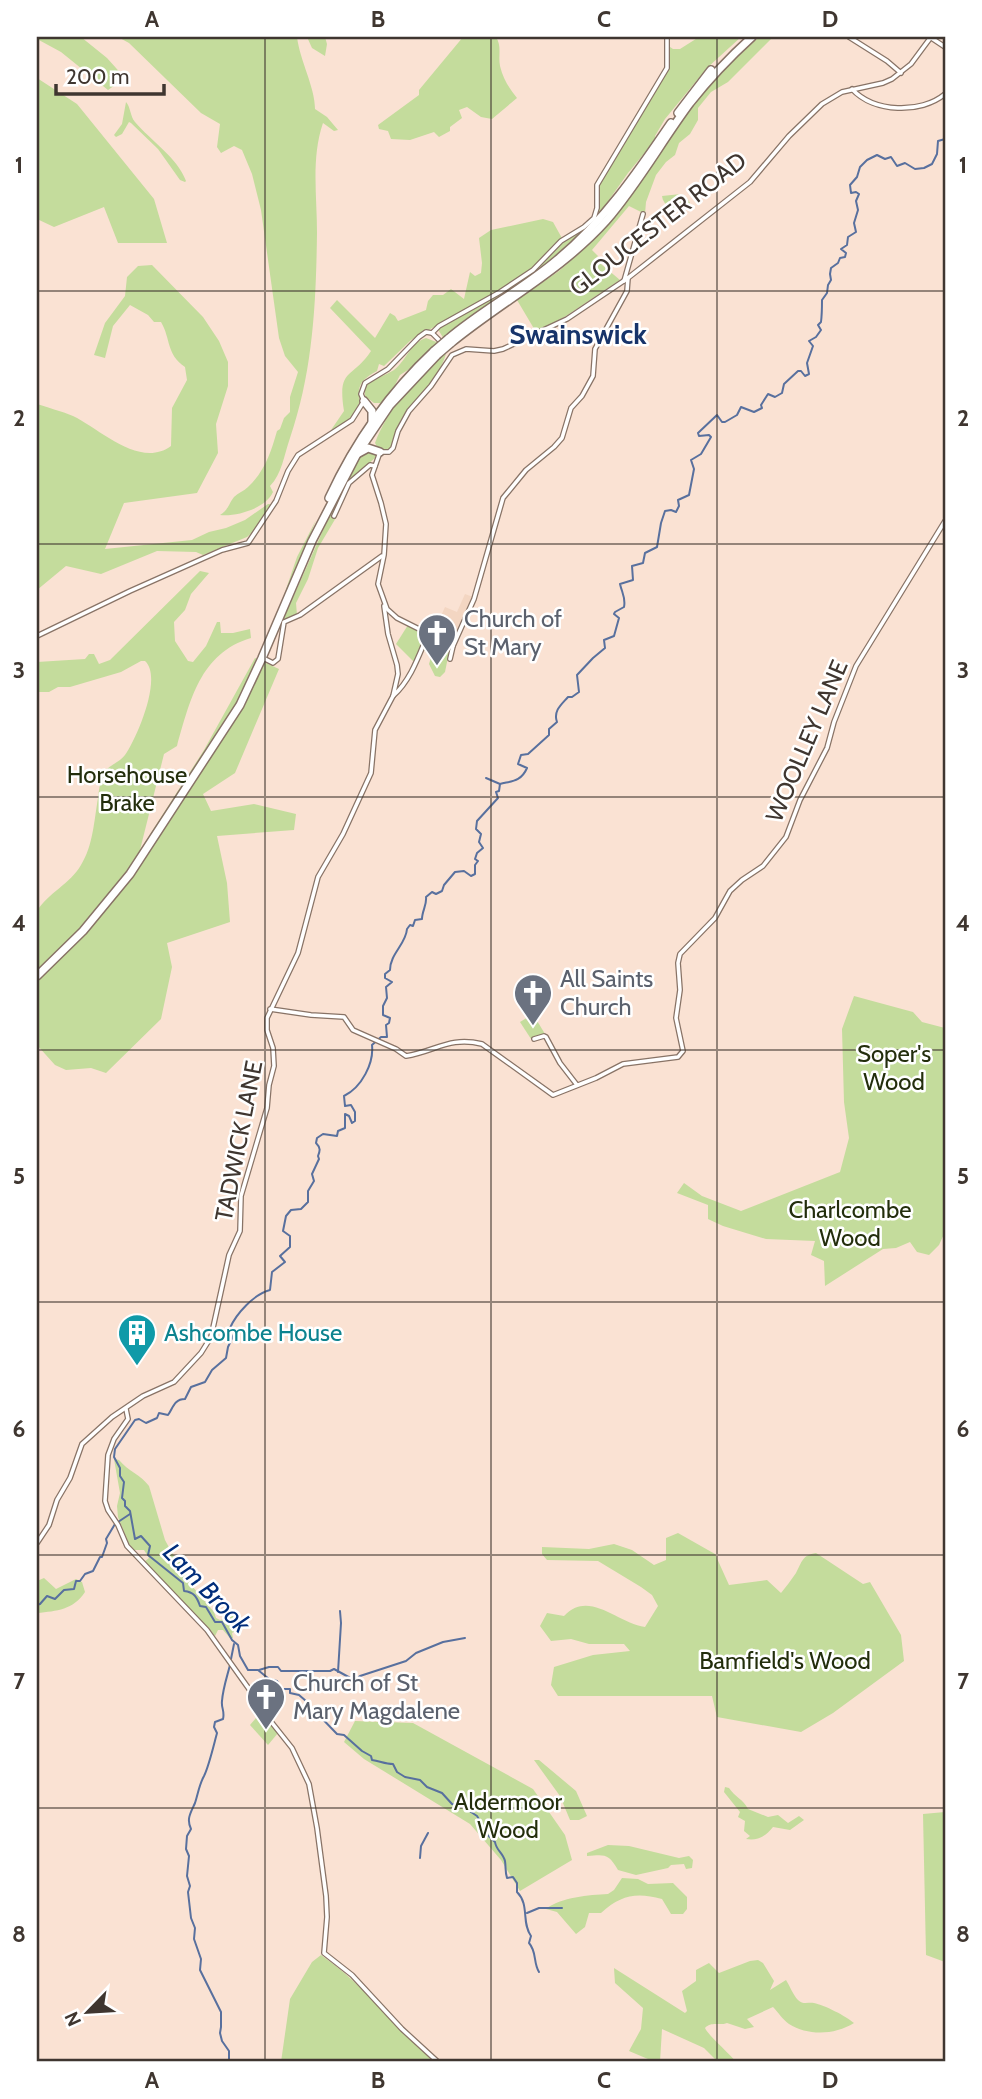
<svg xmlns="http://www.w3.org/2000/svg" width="982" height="2099" viewBox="0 0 982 2099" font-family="Cabin,sans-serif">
<rect width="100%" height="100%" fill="#fae2d3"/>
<path fill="#f3d6c2" d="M465,594l8,3 -16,36 -7,-3 -6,10 -11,-6 12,-27 12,5z"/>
<g fill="#c4dc9c">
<path d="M37,37h44l26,21 18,20 -17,12 -47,-38 -24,-13z"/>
<path d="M118,37h179c3,24 18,50 18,72l12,8 11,13 -4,1 -11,-8c-12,35 -6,73 -6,110 -1,71 -4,138 -27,205 -6,17 -8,36 -20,48l3,6c-7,16 -36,25 -53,23 9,-6 8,-10 14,-18 4,-4 10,-6 14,-10 17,-16 23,-35 29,-56l3,-2 4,-11 6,-6v-15l8,-25 -13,-16 -6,-18 -18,-128 -9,-36 -10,-24 -8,-4 -13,7 -4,-6 3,-23 -19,-11 -72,-70z"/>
<path d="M307,37h18l2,7 -2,12 -13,-8z"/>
<path d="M463,37h33c6,9 2,19 4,29 3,13 9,22 17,32l-25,21 -11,-2 -14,-10 -8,3 3,8 -12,9v4l-11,6 -5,-5 -24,8 -19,-1 -3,-8 -9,-2 -1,-4 41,-30v-5z"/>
<path d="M699,37h42l-34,31 -42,51 -10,17 1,3 -28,34 -29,41v-31l69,-115 1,-19 1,-2 3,2h7z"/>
<path d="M759,37h14l-45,45 -17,10 -13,16v12l-8,14 -11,9 -4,12 -9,7 -10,13 -10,27 -1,12 -16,-8 -37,44 6,6 -3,3 25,21 -54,36 -30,16 -19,-32 42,-29 25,-22 -1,-2 53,-59 51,-74 29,-37z"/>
<path d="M37,78l40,26 77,95 13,44h-49l-14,-36 -50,20 -17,-8z"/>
<path d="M126,102c5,6 4,14 9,20 16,19 42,35 51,59l-1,1 -5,-2 -22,-31 -27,-26 -2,-1 -7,12 -6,3 -2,-2 8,-11z"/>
<path d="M681,194l6,4 3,5 -1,5 -6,4c-9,-1 -20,-6 -21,-16z"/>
<path d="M543,219l10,3 10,18 26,-15 -52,47 -61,40 -32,27 -7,-11 -3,-1 -23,13 -27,26 -5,-2 -2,7c-14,8 -21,13 -17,30 -7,17 -13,22 -29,29l13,-19c-7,-44 8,-31 27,-60l-41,-43 7,-8 38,38 15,-25 5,3 3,5 28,-11 2,-9 5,-6h10l8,-6 13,10 6,-27 5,4 6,-3 1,-10 -3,-25 12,-8z"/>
<path d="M152,265l51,52 16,24 9,21v24l-12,38 2,29 -21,40 -73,10 -19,46 87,-9 17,-8 17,-4 19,-8 23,-16h5l-18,26 -8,7 -44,18 -7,-3 -39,-1 -56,23 -35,-8 -29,24v-186c12,4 24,7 36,12 27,13 67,53 98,30l1,-38 15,-28 -2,-13c-19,-13 -14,-28 -24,-45h-7l-6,-7 -18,-10 -17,21 -8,32 -11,-3 11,-32 20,-27 2,-19 11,-11z"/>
<path d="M426,338l13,5 -25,23 -14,9 -7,14 -12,14h-7l-9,-7v-9l3,-4c8,-5 18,-8 26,-13 12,-9 17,-28 32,-32z"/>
<path d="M446,354c-11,38 -48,49 -54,93l-3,2 -10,1 -4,-7c11,-30 42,-73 71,-89z"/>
<path d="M367,451h6l3,4 -1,3 -27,24 -16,33 5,1 -19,32 -10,31 -12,24 1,12 -14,5 62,-139 15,-24z"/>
<path d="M316,520l-34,84h-1l16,-47z"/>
<path d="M200,571l9,2 -18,21 -6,16 -11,12 1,19 13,20 5,1 13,-16 11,-24h3l1,11h12l17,-4 1,9c-51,15 -61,63 -74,108l-13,8 -24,96 64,-100 51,-92 24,11 -44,104 -32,21 8,17 43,-7 42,10 -2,16 -77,6 10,47 3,39 -63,21 5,24 -11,52 -55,54 -15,-5 -25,2 -11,-5 -18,-20v-134c11,-18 33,-27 44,-46 12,-19 13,-44 17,-67 1,-8 2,-18 7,-26 4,-7 15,-10 20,-17 12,-17 38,-78 20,-94h-4l-20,11 -51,15h-12l-9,5h-12v-30l48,-3 4,-5h5l5,10 11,-4z"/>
<path d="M408,625l18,10 -12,27 -18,-18z"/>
<path d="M431,638l19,9 -5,25 -5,5 -5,-1 -6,-12 3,-10 -9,-4 5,-9z"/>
<path d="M854,996l59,16 9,10 23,6v204l-6,13 -10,10 -12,-3 -7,-10 -14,6 -13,1 -58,37 -1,-25 -13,-6 4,-14 -49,-2 -43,-13 -15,-7v-14l-31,-12 7,-10 18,13 39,15 99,-39 9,-34 -5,-36 -2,-73z"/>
<path d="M533,1014l12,20 -14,5 -11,-17z"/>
<path d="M114,1459l5,1c9,11 22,15 30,26l16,54 7,13 12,14 8,19 22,26 2,6 4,2 5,-1 4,-5 4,-1 3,5 -1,13 -3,2 1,5h-3l-7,-8h-5l-3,6 -6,-8 -17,-15 -48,-51 5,-4 -5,-8h-10l-5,-6 -11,-27 -1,-11 3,-13z"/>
<path d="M678,1533l37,21 14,31 38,-5 14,13c5,-6 10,-13 15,-20 6,-11 6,-18 20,-20l47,31 7,-2 31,53 3,26 -71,52 -32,19 -84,-15 -5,-21h-154l-7,-11 3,-18 39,-12 37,-4 -6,-7h-35l-18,-5 -20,2 -11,-15 7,-13 17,3c25,-27 53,7 81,11l13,-21 -6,-11 -11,-8 -43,-26 -51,-1 -5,-6v-7l47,2 25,-5 18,6 22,15 12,-5v-22z"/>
<path d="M44,1578l12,11 20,-10 6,3 3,10c-12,18 -28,19 -48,21v-32z"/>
<path d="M261,1712l17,21 -10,12 -18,-20z"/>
<path d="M355,1721l58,2 120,66 32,46 7,25 -52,31 -19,-31 -31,-36 -106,-65 -20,-17z"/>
<path d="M534,1760h5l37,31 11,25 -8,4h-9l-10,-24z"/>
<path d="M725,1787l4,1c6,9 14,11 19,21l20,8 10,-2 10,8 11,-7 5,4 -14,10 -17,-3c-7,9 -15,14 -27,12l4,-3 -6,-5 1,-10 -7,-4 2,-5 -16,-20z"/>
<path d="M945,1812v150l-19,-7 -3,-141z"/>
<path d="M608,1845l21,1 50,12 10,-2 4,4 -1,8 -6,1 -2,-5 -13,1 -3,3 -32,7 -18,-5c-10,-17 -13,-15 -31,-14v-3z"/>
<path d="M622,1878l16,1 10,5 25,-1 14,14v12l-4,5h-12l-9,-15c-26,-7 -41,-4 -61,14h-12l-4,14 -9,7 -19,-22 -11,-3c15,-12 43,-14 62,-15l6,-4z"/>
<path d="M321,1955c44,30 74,73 114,107h-154l9,-63 22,-37z"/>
<path d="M758,1960l5,3 11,18 -4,9 16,-10c4,6 7,15 12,20 5,5 10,2 16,3 10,2 32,13 40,20 -19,12 -46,13 -65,1 -6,-4 -11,-12 -16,-17l-26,12 7,8 -9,2 -18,-6c-7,3 -16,-2 -22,5 3,7 24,25 31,34h-18l-14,-14 -42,-19 -2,33h-5l-26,-11 12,-22 2,-21 -28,-25 -1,-15 71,45 2,-2 -5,-20 14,-10v-11l13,-7 10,10 31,-12z"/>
</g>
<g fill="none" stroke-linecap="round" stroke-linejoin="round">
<g stroke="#58709e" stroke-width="2">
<path d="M486,778l14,6"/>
<path d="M118,1522l12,-8"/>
<path d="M37,1605l3,-1 7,-8 8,3 9,-9 10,-1 2,-8h4l5,-7 8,-3 7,-14h2l5,-14 -1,-4 9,-15"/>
<path d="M231,1659l3,-15"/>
<path d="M259,1670l10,-3h9l3,4h49l4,-2 20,11 6,-4 46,-15 10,-8 27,-11 22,-4"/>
<path d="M338,1672l3,-49 -1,-12"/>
<path d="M420,1858l1,-12 7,-13"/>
<path d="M527,1913l12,-5h23"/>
<path d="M539,1972c-6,-10 -2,-20 -10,-29l2,-7c-10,-14 -1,-31 -14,-44v-9l-4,-6 -6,1c-2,-6 -1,-10 -2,-17 -2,-8 -9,-11 -10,-19l-15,-14v-7l-3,-5 -15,-10 -10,-2 -10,-11 -15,-6 -7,-7 -15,-3 -8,-5 -4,-8c-8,0 -13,-3 -21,-4l-1,-4 -9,-5 -18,-16 -7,-1 -26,-27 -4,-2 -1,-4 -7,-6 -9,-2v-4h-9l-4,-8 -8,-2 -11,-9h-10l-8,-14 -2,-11 -6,-5 -10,-18h-7l-9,-15 -6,-1c-3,-9 -6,-14 -16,-15l-1,-8 -35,-28 2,-9 -9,-10 -6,3 -5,-28 -5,-5v-5l-3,-3 2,-16 -4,-6v-8l-6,-11 1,-8 20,-29 4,-1 7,4 11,-5 2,-5 9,2c5,-7 6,-16 17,-16l6,-12 14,-5 7,-12 14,-12 2,-11 7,-15 -5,-4c6,-14 24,-34 40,-38l2,-18 13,-10 -5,-6 10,-9v-11l-7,-5 3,-15 5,-6 10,-1 7,-7v-11l6,-10 -2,-7 7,-15 -1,-3c2,-5 3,-8 -2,-13l1,-5 6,-4 14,2 1,-5 7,-3v-14l4,2 3,7 3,-2v-9l-4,-7 -6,1 -1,-10c18,-9 30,-33 28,-51l9,-8h6l-1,-12 3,-2 1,-5 -7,-3v-9l4,-8 -1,-11 6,-5 -7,-4v-4l5,-4c0,-16 16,-26 17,-41l3,-4 3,1 2,-6 7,-1c0,-8 5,-14 4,-22l6,-5 4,2 6,-3 2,-6 11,-13 9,-1 7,5 4,-2v-9l3,-4 -3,-2 2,-6 6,-5 -4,-6 2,-8 -5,-5 1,-8 21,-23 -2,-6 3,-1 1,-7c11,-3 21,-2 27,-16l-9,-4 3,-9 7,-1 21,-19v-6l8,-7c-4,-11 4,-17 11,-25h4l7,-5 -2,-17 16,-17 12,-10 -1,-8 10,-4 5,-18 -5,-4 1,-2 9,-5c2,-9 -2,-14 -4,-23l13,-4 -1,-14 11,-3 2,-10 12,-6 4,-24 4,-12 6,-1 5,2 3,-6 -1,-6 11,-5 5,-26 -3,-9 10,-6 10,-17 -2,-2 -10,1 -1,-3 19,-18 5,7h3l12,-7 4,-8 13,5 8,-4 -1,-3 7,-11 7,3 7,-4 2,-9 14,-13h3l4,5 4,-2 -2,-11 6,-17 -4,-5 7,-4 5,-7 -3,-5 3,-3c1,-8 1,-14 1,-22l5,-7 1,-8 3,-5 -1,-6 1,-6 7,-5 2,-5 5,-1 1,-4 -5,-4 6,-4 1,-8 8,-5 -2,-9 4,-13 -2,-9 3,-7 -3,-2 -5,1 -1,-8 7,-8 3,-10 7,-7 10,-5 8,4 6,-2 6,9 8,-3 10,6 9,-1 8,-4 5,-10 1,-13 7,-2"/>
<path d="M229,2062v-11l-7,-10 -2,-8 1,-6v-15l-21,-42 1,-11 -7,-20 1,-11 -4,-10 -3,-26 2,-6 -3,-10 2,-20 -3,-7 1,-13 4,-7c-5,-10 0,-17 4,-26 3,-9 4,-18 9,-27 5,-10 10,-32 13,-43l-3,-6 1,-5 8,-3c2,-8 -2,-11 -1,-18 1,-13 5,-24 8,-36"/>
</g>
<defs>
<g id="minor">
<path d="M849,37l38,24 14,12"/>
<path d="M930,37l15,10"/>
<path d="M852,89c22,24 69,25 93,5"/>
<path d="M624,281l19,-67"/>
<path d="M432,333l7,-7 61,-34 33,-22 28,-29 23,-14 10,-9 3,-10v-23l70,-117v-31"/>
<path d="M334,516l15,-33 21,-18 5,1"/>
<path d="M384,606l4,28 9,31 1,9 -5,22c18,-16 26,-41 35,-62"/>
<path d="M37,636l93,-45 92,-41 26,-7 28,-42 12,-30 10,-16 54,-35 12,-19 -3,-7 4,-11 23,-14 31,-32 7,-5 6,1 9,9"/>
<path d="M453,646l-56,-28 -10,-9 -9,-25 6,-29 2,-31 -5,-21 -9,-28 8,-23h9l4,-4 5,-17 11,-20 22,-25 21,-31 14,-6 28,2 9,-2 64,-30 61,-41 122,-96 39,-46 33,-32 20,-12 41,-9 9,-4 19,-15 20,-27"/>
<path d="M263,658l10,5 5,-4 6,-37 16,-7 82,-59"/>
<path d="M450,659l3,-13 21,-47 29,-101 23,-28 28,-23 8,-9 9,-30 11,-12 11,-20 2,-27 32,-58 1,-13"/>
<path d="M270,1009l41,6 33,2 9,13 43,19 10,7c30,-5 44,-20 76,-12l71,51 43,-17 27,-14 55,-7 5,-6 -7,-33 4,-28 -2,-27 2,-9 35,-36 15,-27 12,-11 21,-14 23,-29 14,-37 27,-52 7,-26 22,-56 89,-145"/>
<path d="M534,1039l10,-3 2,1 14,26 17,22"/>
<path d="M126,1409l2,10 -14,20 -6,16 -3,46 3,9 10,15 9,21 80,84 52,73 6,11 27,34 17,36 8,44 9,68 1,21 -3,36 28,22 50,54 36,33"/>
<path d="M37,1543l12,-18 8,-25 13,-22 12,-34 30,-27 31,-21 31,-14 27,-29 10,-16 18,-82 11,-24 1,-35 26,-88 2,-23 5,-19 -1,-18 -6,-18v-12l31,-65 20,-76 25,-43 28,-61 4,-43 18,-34"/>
</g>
<g id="highway">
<path d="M678,113l33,-43"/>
<path d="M448,339c34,-29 75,-50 109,-79 47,-39 80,-87 114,-137"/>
<path d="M451,343c51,-42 110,-72 155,-122 32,-37 55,-79 84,-118 19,-24 40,-46 62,-66"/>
<path d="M364,401l8,10v11"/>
<path d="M357,454l11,-6 12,4"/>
<path d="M329,498c26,-56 60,-105 105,-147"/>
<path d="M37,976l46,-45 47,-57 110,-169 22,-47 50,-117 45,-87 33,-49 47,-50"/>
</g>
</defs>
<use href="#minor" stroke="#887366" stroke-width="6"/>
<use href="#highway" stroke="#887366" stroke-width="10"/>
<use href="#minor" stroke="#fff" stroke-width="3.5"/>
<use href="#highway" stroke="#fff" stroke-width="7"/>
<defs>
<g id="highway-bridge">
<path d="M434,351l14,-12"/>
<path d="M437,355l14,-12"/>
</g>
</defs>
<use href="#highway-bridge" stroke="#887366" stroke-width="10" stroke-linecap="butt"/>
<use href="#highway-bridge" stroke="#fff" stroke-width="7"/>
</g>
<path fill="none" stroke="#3f3630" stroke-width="2" stroke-opacity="0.55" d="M265,37v2025M491,37v2025M717,37v2025M37,291h908M37,544h908M37,797h908M37,1050h908M37,1302h908M37,1555h908M37,1808h908"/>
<defs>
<symbol id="church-pin" viewBox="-11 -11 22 30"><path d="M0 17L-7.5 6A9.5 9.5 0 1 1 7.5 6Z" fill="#6b7280" stroke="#fff"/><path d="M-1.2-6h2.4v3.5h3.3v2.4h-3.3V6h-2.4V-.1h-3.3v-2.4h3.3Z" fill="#fff"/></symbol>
<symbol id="building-pin" viewBox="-11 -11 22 30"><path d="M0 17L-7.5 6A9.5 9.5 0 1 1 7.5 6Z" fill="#0f9aa8" stroke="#fff"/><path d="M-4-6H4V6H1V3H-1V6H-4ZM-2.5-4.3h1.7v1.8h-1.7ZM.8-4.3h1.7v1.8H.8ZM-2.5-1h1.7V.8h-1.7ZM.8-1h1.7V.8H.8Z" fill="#fff"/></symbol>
</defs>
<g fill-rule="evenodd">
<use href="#church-pin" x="415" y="611" width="44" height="60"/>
<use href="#church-pin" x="511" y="971" width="44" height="60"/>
<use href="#building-pin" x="115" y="1311" width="44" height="60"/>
<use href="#church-pin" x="244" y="1675" width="44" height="60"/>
</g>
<g text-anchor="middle" stroke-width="5" stroke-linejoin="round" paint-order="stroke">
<g font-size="24" fill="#3f3630" stroke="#fff">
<text transform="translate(658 224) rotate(-38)" y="8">GLOUCESTER ROAD</text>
<text transform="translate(807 741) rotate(-67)" y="8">WOOLLEY LANE</text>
<text transform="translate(239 1141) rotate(-79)" y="8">TADWICK LANE</text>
</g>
<g font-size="24" fill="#5b616d" stroke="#fff" text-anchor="start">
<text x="464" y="627">Church of<tspan x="464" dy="28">St Mary</tspan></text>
<text x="560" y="987">All Saints<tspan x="560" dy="28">Church</tspan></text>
<text x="293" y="1691">Church of St<tspan x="293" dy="28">Mary Magdalene</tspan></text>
</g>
<g font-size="24" fill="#232e0c" stroke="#fff">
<text x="127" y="783">Horsehouse<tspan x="127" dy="28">Brake</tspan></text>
<text x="894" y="1062">Soper's<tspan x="894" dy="28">Wood</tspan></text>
<text x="850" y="1218">Charlcombe<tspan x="850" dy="28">Wood</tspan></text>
<text x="785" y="1669">Bamfield's Wood</text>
<text x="508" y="1810">Aldermoor<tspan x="508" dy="28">Wood</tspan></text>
</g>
<g font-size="24" fill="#0d838f" stroke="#fff" text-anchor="start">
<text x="164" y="1341">Ashcombe House</text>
</g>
<g font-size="26" font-style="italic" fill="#002d7b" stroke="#fff">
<text transform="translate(207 1588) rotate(46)" y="9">Lam Brook</text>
</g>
<g font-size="28" font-weight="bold" fill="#17346a" stroke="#fff">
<text x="578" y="344">Swainswick</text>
</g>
</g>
<rect width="982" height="2099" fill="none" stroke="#ffffff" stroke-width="77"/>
<g transform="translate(88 2012) rotate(245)" stroke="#ffffff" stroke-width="5" paint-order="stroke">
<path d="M0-5L12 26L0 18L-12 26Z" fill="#3f3630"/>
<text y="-10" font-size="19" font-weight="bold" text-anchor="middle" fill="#3f3630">N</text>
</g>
<path d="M56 84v10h108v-10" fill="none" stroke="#3f3630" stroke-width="3.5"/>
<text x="66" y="84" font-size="21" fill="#3f3630" stroke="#ffffff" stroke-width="5" paint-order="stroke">200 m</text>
<rect x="38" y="38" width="906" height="2022" fill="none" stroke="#3f3630" stroke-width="2.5"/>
<g font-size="23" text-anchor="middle" font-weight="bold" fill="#3f3630">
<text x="152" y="27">A</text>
<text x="378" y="27">B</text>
<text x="604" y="27">C</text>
<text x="830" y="27">D</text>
<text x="19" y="173">1</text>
<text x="963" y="173">1</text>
<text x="19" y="426">2</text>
<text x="963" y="426">2</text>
<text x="19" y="678">3</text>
<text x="963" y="678">3</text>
<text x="19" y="931">4</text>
<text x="963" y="931">4</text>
<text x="19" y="1184">5</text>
<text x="963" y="1184">5</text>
<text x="19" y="1437">6</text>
<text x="963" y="1437">6</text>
<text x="19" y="1689">7</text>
<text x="963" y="1689">7</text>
<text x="19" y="1942">8</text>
<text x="963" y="1942">8</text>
<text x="152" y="2088">A</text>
<text x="378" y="2088">B</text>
<text x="604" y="2088">C</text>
<text x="830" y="2088">D</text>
</g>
</svg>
